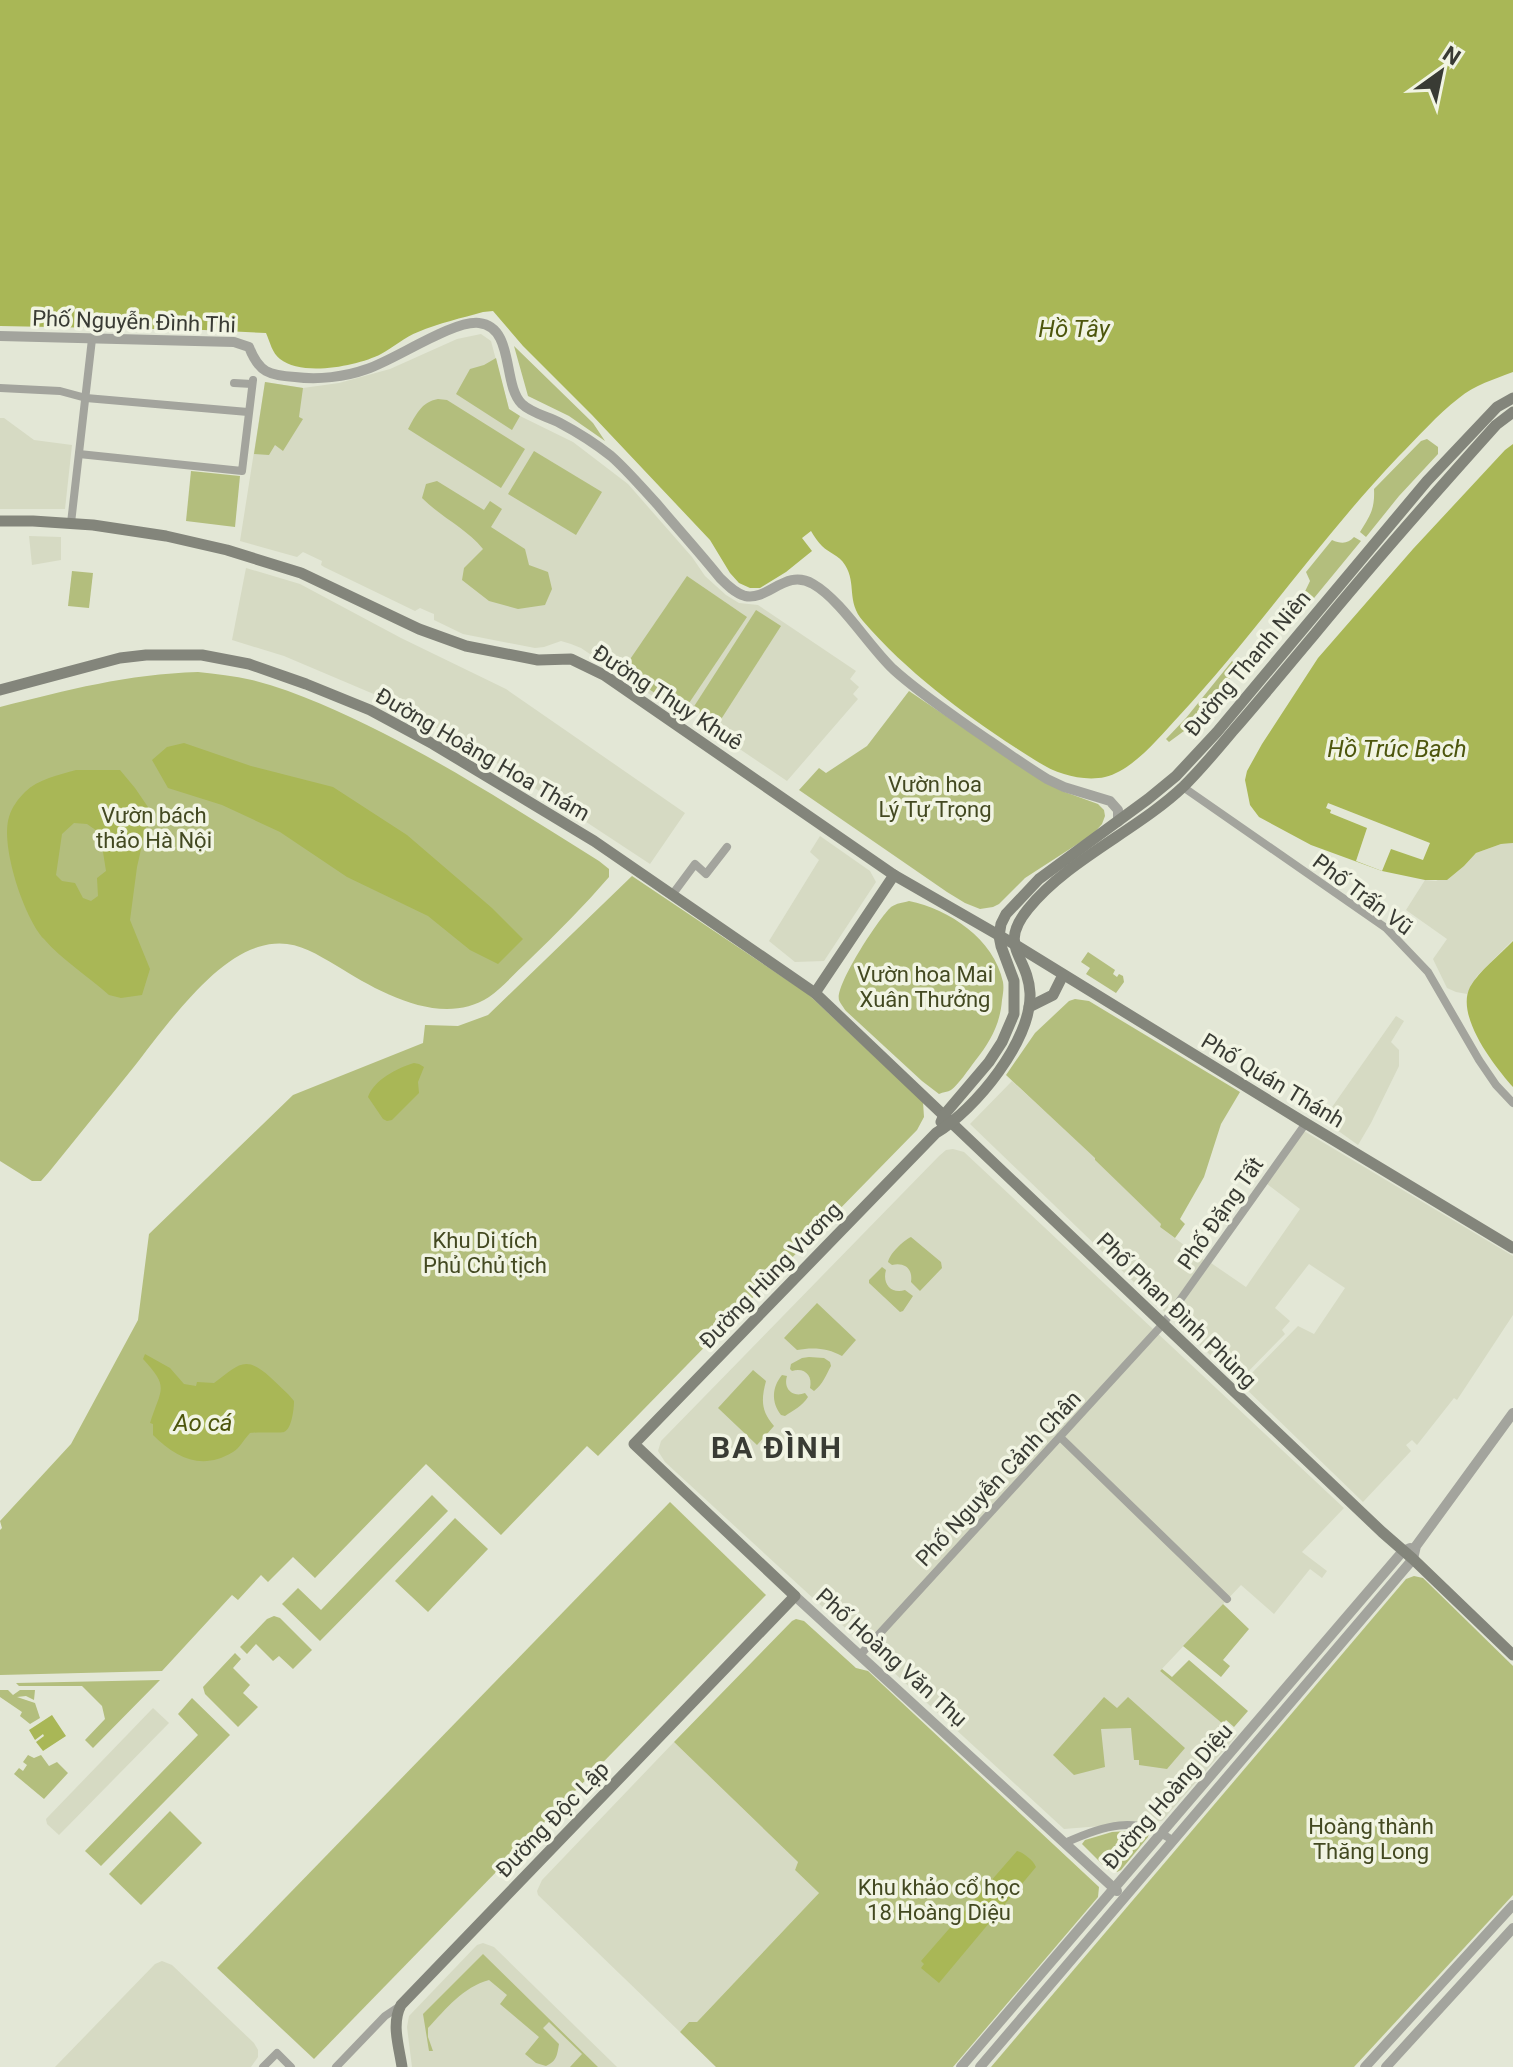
<svg xmlns="http://www.w3.org/2000/svg" width="1513" height="2067" viewBox="0 0 1513 2067" font-family="Roboto,sans-serif">
<rect width="100%" height="100%" fill="#e3e7d6"/>
<g fill="#d6dac3">
<path d="M481,334l10,7 18,68 11,7 53,26 55,42 64,73 13,19 21,19 13,8 19,2 98,66 -6,8 9,8 -6,7 5,5 -71,82 -74,-50 3,-6 -25,-16 -6,9 -104,-70 -10,-4 -10,-3 -17,6 -9,1 -72,-14 -29,-14v-6l-5,-2 -9,-4 -5,3 -91,-44 -3,-2 1,-4 -19,-9 -6,5 -57,-16 25,-159 38,6 36,-5 51,-14 67,-30z"/>
<path d="M0,418h4l30,22 38,5 -7,64h-65z"/>
<path d="M29,536l32,1v23l-29,5z"/>
<path d="M246,568l54,16 101,54 105,51 179,124 -35,51 -173,-114 -101,-55 -92,-39 -52,-16z"/>
<path d="M820,836l50,35 6,11 -52,79 -29,1 -26,-21 50,-81 -9,-8z"/>
<path d="M1513,843v97l-36,36 -10,18 -11,-2 -9,-4 -14,-29 14,-20 -41,-29 19,-30 11,1 28,-15 12,-13 25,-9z"/>
<path d="M1396,1016l8,5 -13,21 8,8v16l-28,57 -13,22 -35,-25z"/>
<path d="M1012,1081l84,77 -1,2 66,64 -1,3 44,33 -38,53 -196,-189z"/>
<path d="M1304,1131l209,125v59l-56,85 -3,-2 -37,47 -5,-5 -6,5 5,6 -48,51 -122,-118 57,-58 16,8 31,-46 -36,-24 -34,44 15,13 -8,9 3,4 -47,48 -66,-64 39,-55 35,24 54,-78 -33,-25z"/>
<path d="M953,1149l11,3 380,356 -42,44 25,19 -5,7 -12,-9 -36,45 -33,-29 -81,86 77,64 -75,86 -98,8 -399,-367 -7,-11 3,-10 278,-285 7,-6z"/>
<path d="M153,1708l16,15 -110,112 -12,-11 -1,-5z"/>
<path d="M674,1742l124,120 -3,8 24,23 -122,129h-8l-9,10 -142,-137 -1,-4 5,-11z"/>
<path d="M483,1943l11,4 123,120h-205l-5,-40 2,-11 68,-71z"/>
<path d="M162,1961l10,4 82,78 4,7v7l-7,10h-196l100,-103z"/>
</g>
<g fill="#b3be7d">
<path d="M514,346l79,77 12,18 -36,-25 -41,-20z"/>
<path d="M496,358l13,51 11,7 -8,14 -56,-36 14,-25 14,-4z"/>
<path d="M265,382l38,6 -4,29 4,2 -20,32 -8,-6 -6,10 -15,-1z"/>
<path d="M438,399l9,1 78,49 -24,39 -93,-59c8,-14 13,-27 30,-30z"/>
<path d="M1427,439l11,8v7l-39,42 -33,41 -6,-5c10,-16 15,-23 14,-43l47,-48z"/>
<path d="M534,451l68,41 -26,43 -68,-41z"/>
<path d="M191,471l49,5 -5,51 -49,-6z"/>
<path d="M437,481l47,29 6,-9 12,8 -11,18 34,22 4,16 19,7 4,17 -7,16 -27,4 -29,-8 -27,-21 2,-12 19,-19c-17,-21 -41,-31 -61,-51l4,-14z"/>
<path d="M1354,537l7,4 -56,68 -6,-5 11,-23 -4,-9 26,-32c9,4 16,4 22,-3z"/>
<path d="M72,571l21,2 -4,35 -21,-2z"/>
<path d="M687,576l60,41 -64,95 -61,-41z"/>
<path d="M756,610l25,16 -63,98 -25,-16z"/>
<path d="M1232,661l3,3c-4,12 -9,25 -16,35 -12,18 -33,30 -50,43l-3,-3 20,-21z"/>
<path d="M198,672c18,2 36,4 54,8 46,12 89,32 131,53 75,38 145,84 216,128l10,8v8c-25,29 -52,56 -80,83 -13,12 -26,27 -40,37 -48,31 -110,-5 -152,-31 -27,-16 -47,-29 -79,-19 -47,14 -95,83 -125,121 -28,35 -56,69 -84,104l-8,9h-9l-32,-20v-454c67,-17 128,-33 198,-35z"/>
<path d="M909,691l121,82 32,18 36,13 6,6 1,6 -3,8 -9,10 -68,44 -26,26 -6,3 -13,2 -15,-6 -18,-11 -148,-102 20,-22 7,5 41,-27z"/>
<path d="M632,876l176,118 115,108 1,15 -7,13 -319,326 -11,-10 -86,89 -75,-71 -111,114 -22,-21 -25,25 -7,-7 -23,25 -6,-5 -70,76 -162,4v-145l2,-2 -2,-7 71,-77 67,-124 11,-86 144,-139 130,-52 2,-18 33,1 30,-11z"/>
<path d="M909,901c40,8 85,38 94,81 1,6 0,12 -1,18 -2,25 -12,42 -27,61 -6,8 -17,24 -24,29 -3,2 -8,2 -12,4l-17,-13 -76,-70c-1,-1 -7,-10 -7,-11 -4,-15 40,-82 52,-93 6,-4 11,-4 18,-6z"/>
<path d="M1088,952l27,18 -2,4 4,3 2,-3 4,2 1,6 -8,11 -30,-19 4,-6 -9,-6z"/>
<path d="M1075,999l14,2 151,91 -19,32 -17,53 -24,42 5,5 -10,14 -15,-11 1,-3 -66,-64v-2l-89,-83 29,-42 34,-32z"/>
<path d="M911,1237l30,25 1,6 -22,23 -9,-9c2,-13 -6,-20 -19,-17l-4,-3c2,-9 15,-21 23,-25z"/>
<path d="M882,1267l4,3c-4,14 5,24 19,20l8,6 -10,15 -3,1 -31,-29v-3z"/>
<path d="M817,1303l39,37 -14,16c-14,-8 -29,-9 -45,-6l-13,-12z"/>
<path d="M809,1357l15,1 6,4 1,4c-5,9 -8,18 -17,25l-4,-3c3,-13 -6,-21 -18,-17l-2,-2 1,-5 11,-6z"/>
<path d="M753,1370l13,11c-5,19 -5,30 8,45l-17,19 -39,-37z"/>
<path d="M782,1375l5,1c-4,13 6,22 18,17l3,4c-6,9 -14,13 -23,19l-4,-1c-10,-13 -9,-28 1,-40z"/>
<path d="M432,1495l16,16 -128,130 -38,-37 16,-16 23,22z"/>
<path d="M670,1502l96,93 -452,464 -97,-91z"/>
<path d="M455,1518l33,31 -60,63 -33,-31z"/>
<path d="M1414,1576l9,2 90,88v229l-159,172h-363l415,-488z"/>
<path d="M1223,1604l26,25 -26,31 7,6 -9,11 -38,-31z"/>
<path d="M274,1616l6,2 32,32 -19,19 -14,-13 -6,5 -17,-17 -9,10 -7,-7 27,-28z"/>
<path d="M796,1619l8,2 52,47 12,3 231,216 -1,10 -145,170h-237l-36,-35 9,-10h8l122,-129 -24,-23 3,-8 -124,-120 118,-121z"/>
<path d="M235,1653l6,6 -8,9 17,17 -7,8 15,14 -20,20 -33,-33 -2,-7z"/>
<path d="M1189,1660l59,51 -14,16 -8,-7 -3,4 -63,-53 2,-2 10,8z"/>
<path d="M160,1680l-67,68 -8,-8 20,-21 -3,-13 -20,-20h-63l-3,-3z"/>
<path d="M0,1690h8l5,5 7,-5h15l-1,10 -8,-4 -9,1 18,6 5,15 -10,6 -10,-8 2,-4 -22,-15z"/>
<path d="M1104,1697l13,11 11,-11 57,51 -18,21 -28,-4v-5h-5l-3,-32 -30,1 4,38 -31,8 -21,-20z"/>
<path d="M192,1698l38,37 -129,131 -16,-15 113,-116 -20,-21z"/>
<path d="M28,1755l6,3 7,-3 8,11 8,-4 11,11 -24,26 -30,-25 5,-6 4,3 4,-6 -4,-3z"/>
<path d="M170,1811l32,32 -61,62 -32,-31z"/>
<path d="M1143,1830l6,3 -1,4 -27,33 -4,2 -10,-3 -25,-25 3,-4 27,-8z"/>
<path d="M483,1954l115,113h-28l12,-13 -33,-32 -6,6 16,16c-2,11 -2,17 -13,22l-10,-3 -11,-9 14,-17 -39,-33 7,-9 -18,-15c-26,7 -43,29 -61,48v9l5,14h-4l-6,-37z"/>
</g>
<g fill="#a9b756" fill-rule="evenodd">
<path d="M0,0h1513v372c-18,7 -39,13 -54,26 -22,17 -41,39 -61,59 -78,82 -142,176 -219,259 -19,20 -45,54 -74,61 -13,3 -29,1 -41,-3 -18,-5 -33,-17 -48,-26 -55,-36 -110,-77 -153,-127 -17,-20 -6,-37 -18,-56 -6,-10 -16,-12 -23,-19 -4,-4 -8,-10 -11,-15l-9,7 10,13 -26,21 -26,16h-10l-11,-5 -9,-10 -20,-33 -118,-125 -69,-69 -30,-35 -10,1c-21,6 -44,11 -65,20 -13,5 -24,15 -37,22 -23,12 -79,23 -101,5 -8,-6 -10,-17 -14,-26l-62,-3 -204,-4z"/>
<path d="M1513,444v399l-12,1 -25,9 -12,13 -17,14h-22l-43,-9 -71,-26 -52,-28 -9,-12 -5,-25 2,-9 15,-27 56,-86 95,-109 92,-99z"/>
<path d="M184,743l67,23 82,21 74,48 85,73 31,31 -25,25 -28,-14 -42,-34 -81,-39 -67,-45 -58,-27 -54,-17 -16,-28 15,-13z"/>
<path d="M76,770h44l15,18 15,22 -13,57 -7,53 20,49 -8,26 -21,3 -12,-3c-20,-18 -48,-36 -65,-56 -20,-21 -44,-94 -35,-122 3,-10 9,-18 16,-25 13,-13 34,-17 51,-22zM74,823l13,1 13,9 6,38 -9,7 1,18 -7,5 -8,-3 -8,-15 -13,-2 -6,-6 6,-41z"/>
<path d="M1513,941v146c-18,-20 -58,-71 -43,-100 9,-16 30,-32 43,-46z"/>
<path d="M414,1063l5,1 5,3 -6,15 1,11 -27,27 -5,1 -4,-2 -15,-22c6,-17 29,-29 46,-34z"/>
<path d="M145,1354l25,14 14,16 12,2 1,-4 17,1c23,-16 30,-30 56,-6 8,8 17,15 24,24 0,7 -2,28 -10,31 -2,1 -26,0 -34,1 -6,6 -10,15 -17,19 -31,19 -57,6 -80,-17v-11l-3,-1c11,-35 20,-35 -7,-64z"/>
<path d="M52,1715l14,21 -23,15 -7,-9 8,-6 -1,-2 -8,6 -6,-10z"/>
<path d="M1017,1851c6,1 17,10 19,16l-97,116 -18,-15 3,-4 -3,-3z"/>
</g>
<path fill="#e3e7d6" d="M1328,803l102,40 -7,17 -32,-11 -9,22 -26,-10 11,-33 -37,-15 1,-3 -5,-2z"/>
<g fill="none" stroke-linecap="round" stroke-linejoin="round">
<g stroke="#a3a49d" stroke-width="8">
<path d="M234,383l18,1"/>
<path d="M0,388l60,3 26,7 162,14"/>
<path d="M79,454l163,17 11,-91"/>
<path d="M71,523l21,-184"/>
<path d="M1183,787l203,141 42,44 51,88 17,25 17,18"/>
<path d="M672,895l23,-31 11,10 21,-27"/>
<path d="M1060,1437l167,162"/>
<path d="M860,1655l303,-331 143,-201"/>
<path d="M1065,1843c37,-17 72,-29 108,-2"/>
<path d="M263,2067l14,-14 14,14"/>
<path d="M336,2067l49,-51 15,-10"/>
</g>
<g stroke="#a3a49d" stroke-width="10">
<path d="M0,336l234,6 15,5c10,26 20,28 46,30 23,3 50,0 72,-8 28,-9 86,-49 112,-46 36,4 23,62 43,81 9,9 27,13 38,19 17,9 36,21 51,33 17,15 31,32 46,48 21,25 43,49 63,74 7,7 15,15 25,18 24,5 40,-28 68,-12 28,16 55,61 80,85 24,22 51,40 78,59 25,17 50,35 76,51l17,8 46,14 8,9v12"/>
<path d="M795,1596l322,295"/>
<path d="M961,2067l442,-516 7,-3"/>
<path d="M980,2067l433,-508 3,-13 97,-133"/>
<path d="M1365,2067l148,-162"/>
<path d="M1386,2067l127,-139"/>
</g>
<g stroke="#83857b" stroke-width="11">
<path d="M0,521h33l60,4 73,11 61,14 74,23 118,56 47,17 72,14 33,-1 33,16 290,200 120,69 288,177 211,127"/>
<path d="M0,690l120,-32 26,-3h56l47,9 57,20 64,26 63,34 161,97 221,152 567,539 31,27 100,96"/>
<path d="M815,993l79,-118"/>
<path d="M1029,1007l24,-12 10,-20"/>
<path d="M941,1122l3,-7 45,-53 13,-20 12,-28v-33l-13,-35 -2,-10 2,-12 5,-10 33,-35 109,-80 28,-23 41,-44 210,-251 70,-74 16,-9"/>
<path d="M402,2067c-3,-21 -11,-43 -1,-62l394,-409 -161,-152 302,-311c39,-23 96,-93 94,-140 -2,-38 -33,-46 -2,-84 39,-49 110,-79 156,-123 17,-17 33,-36 48,-54 28,-32 55,-65 82,-97 59,-72 120,-141 182,-210l17,-13"/>
</g>
</g>
<g text-anchor="middle" stroke-width="7" stroke-linejoin="round" paint-order="stroke">
<g font-size="22" fill="#393b34" stroke="#f1f4e3">
<text transform="translate(134 321) rotate(2)" y="8">Phố Nguyễn Đình Thi</text>
<text transform="translate(1247 663) rotate(-50)" y="8">Đường Thanh Niên</text>
<text transform="translate(668 697) rotate(33)" y="8">Đường Thụy Khuê</text>
<text transform="translate(483 754) rotate(30)" y="8">Đường Hoàng Hoa Thám</text>
<text transform="translate(1363 894) rotate(37)" y="8">Phố Trấn Vũ</text>
<text transform="translate(1273 1080) rotate(31)" y="8">Phố Quán Thánh</text>
<text transform="translate(1220 1213) rotate(-55)" y="8">Phố Đặng Tất</text>
<text transform="translate(770 1275) rotate(-46)" y="8">Đường Hùng Vương</text>
<text transform="translate(1177 1310) rotate(44)" y="8">Phố Phan Đình Phùng</text>
<text transform="translate(998 1478) rotate(-47)" y="8">Phố Nguyễn Cảnh Chân</text>
<text transform="translate(892 1657) rotate(42)" y="8">Phố Hoàng Văn Thụ</text>
<text transform="translate(1167 1796) rotate(-49)" y="8">Đường Hoàng Diệu</text>
<text transform="translate(552 1819) rotate(-46)" y="8">Đường Độc Lập</text>
</g>
<g font-size="22" fill="#434921" stroke="#f1f4e3">
<text x="935" y="792">Vườn hoa<tspan x="935" dy="25">Lý Tự Trọng</tspan></text>
<text x="154" y="823">Vườn bách<tspan x="154" dy="25">thảo Hà Nội</tspan></text>
<text x="925" y="982">Vườn hoa Mai<tspan x="925" dy="25">Xuân Thưởng</tspan></text>
<text x="485" y="1248">Khu Di tích<tspan x="485" dy="25">Phủ Chủ tịch</tspan></text>
<text x="1371" y="1834">Hoàng thành<tspan x="1371" dy="25">Thăng Long</tspan></text>
<text x="939" y="1895">Khu khảo cổ học<tspan x="939" dy="25">18 Hoàng Diệu</tspan></text>
</g>
<g font-size="24" font-style="italic" fill="#4d560d" stroke="#f1f4e3">
<text x="1074" y="337">Hồ Tây</text>
<text x="1397" y="757">Hồ Trúc Bạch</text>
<text x="203" y="1431">Ao cá</text>
</g>
<g font-size="30" font-weight="bold" letter-spacing="2" fill="#393b34" stroke="#f1f4e3">
<text x="777" y="1458">BA ĐÌNH</text>
</g>
</g>
<g transform="translate(1441 72) rotate(33)" stroke="#f1f4e3" stroke-width="6" paint-order="stroke">
<path d="M0-6L14 30L0 20L-14 30Z" fill="#393b34"/>
<text y="-12" font-size="22" font-weight="bold" text-anchor="middle" fill="#393b34">N</text>
</g>
</svg>
